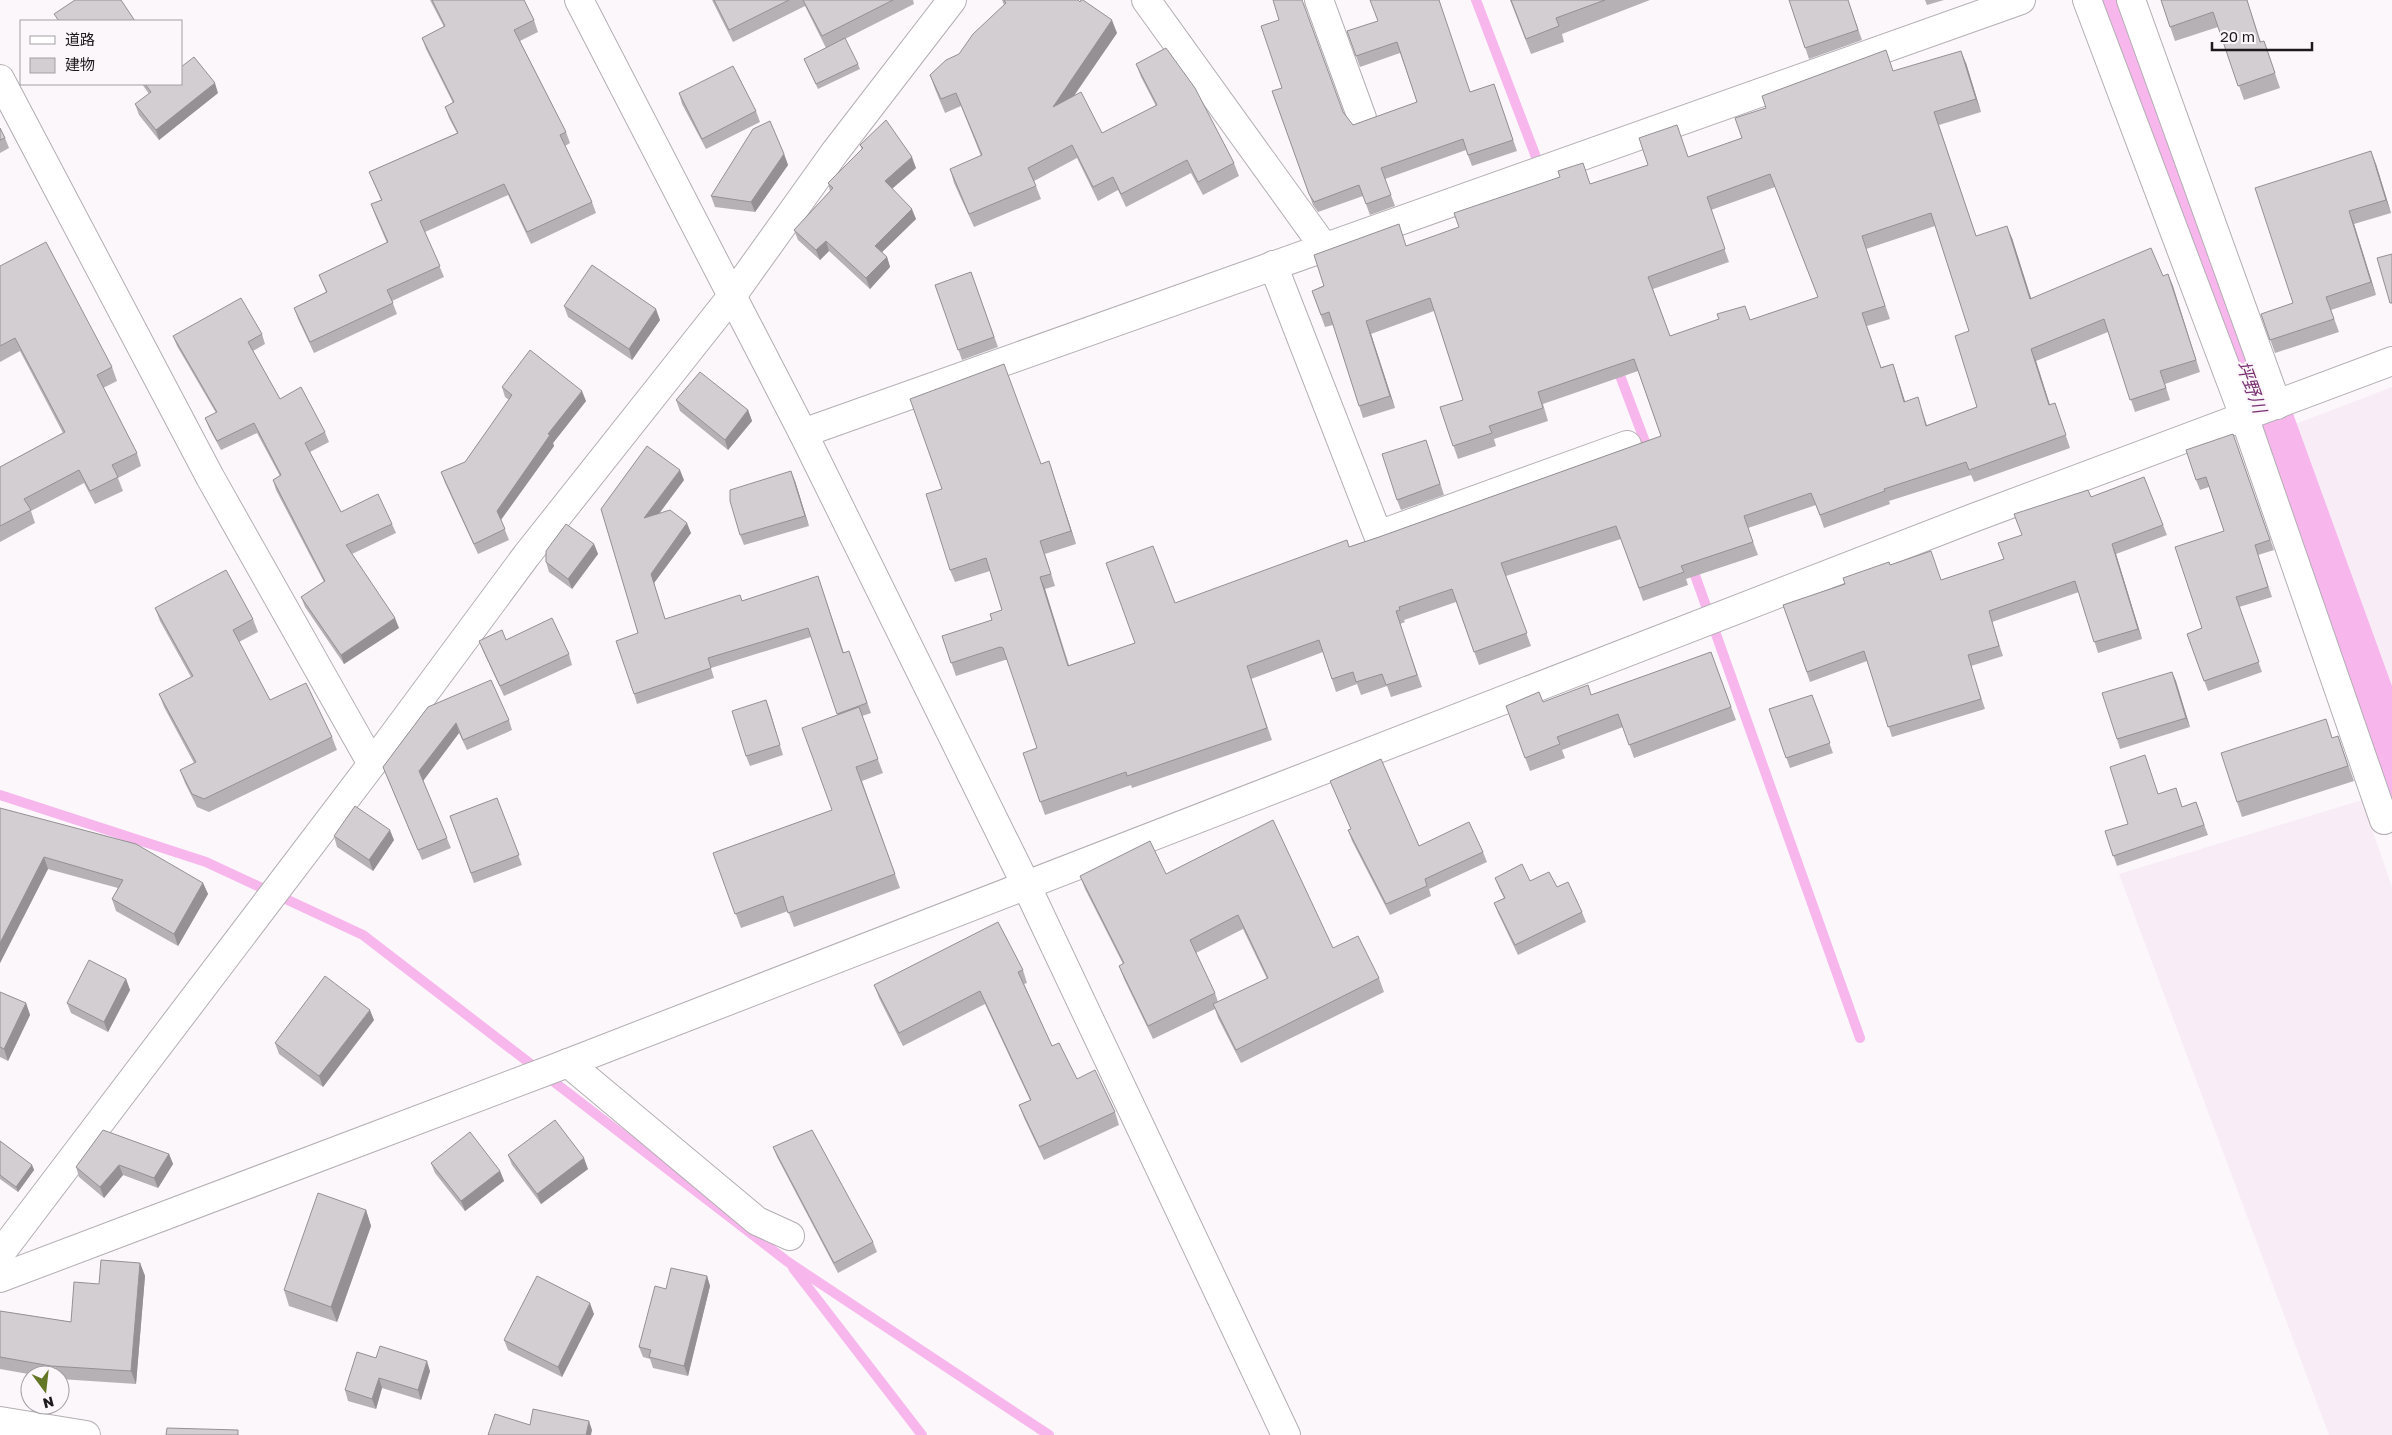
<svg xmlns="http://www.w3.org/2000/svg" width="2392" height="1435" viewBox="0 0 2392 1435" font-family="'Golos Text','Noto Sans JP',sans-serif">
<rect width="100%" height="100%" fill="#fcf7fb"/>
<g fill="#f8ecf6">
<path d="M2392,387v301l-99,-263z"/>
<path d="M2362,800l30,87v548h-63l-210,-561z"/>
</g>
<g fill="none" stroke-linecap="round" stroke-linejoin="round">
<g stroke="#f7b7ed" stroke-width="10">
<path d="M1476,0l65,170"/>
<path d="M1616,365l34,90"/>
<path d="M1691,564l169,474"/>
<path d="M0,795l206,67 157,73 425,327 261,173"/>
<path d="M793,1268l129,167"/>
</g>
<path stroke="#f7b7ed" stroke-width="60" d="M2111,0l281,774"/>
<defs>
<g id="minor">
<path d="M579,0l224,433 223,452 260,550"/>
<path d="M1146,0l178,247"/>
<path d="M1319,0l43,118"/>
<path d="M2087,0l157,416 140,404"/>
<path d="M2131,0l146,405"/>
<path d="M0,79l210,398 162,287"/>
<path d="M1273,265l105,270 249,-90"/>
<path d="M803,433l1218,-433"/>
<path d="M568,1063l189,158 33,15"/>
<path d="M0,1254l372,-490 154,-208 206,-260 103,-144 117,-152"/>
<path d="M0,1278l555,-210 1418,-550 419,-157"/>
<path d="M0,1421l86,14"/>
</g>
</defs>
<use href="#minor" stroke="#b3aeb2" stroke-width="30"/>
<use href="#minor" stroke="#fff" stroke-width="28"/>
</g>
<g fill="#b5b1b5" fill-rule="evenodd">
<path d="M430,0h94l10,20 4,12 -18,9 46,91 4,11 -5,3 27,56 4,11 -65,31 -23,-49 -83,37 19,45 -52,24 5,13 -83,39 -16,-34 -4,-11 32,-16 -7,-17 68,-32 -12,-28 -4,-11 10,-4 -12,-28 88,-39 -8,-15 -4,-11 8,-4 -27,-54 -4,-11 22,-11z"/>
<path d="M712,0h201l1,4 -71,36 15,24 2,5 -42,20 -14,-30 22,-11 -21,-42 -72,36z"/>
<path d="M1002,0h76l39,33 -43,63 28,37 54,-27 -15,-29 -5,-13 98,99 5,13 -36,19 -12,-22 -65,34 -8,-17 -20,11 -21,-43 -43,23 7,18 -67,28 -20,-44 -4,-14 31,-13 -20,-50 -16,7 -10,-24 -5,-14 29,-21 45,-49z"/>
<path d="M1510,0h140l-88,34 2,8 -33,12z"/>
<path d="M1789,0h59l14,40 -53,19z"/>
<path d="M1925,0h19l-17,5z"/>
<path d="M2161,0h86l14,42 3,-1 16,47 -36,12 -26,-73 -43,14z"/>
<path d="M1378,21l92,71 24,-8 23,67 -45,15 -6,-16 -81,29 10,27 -25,9 -7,-19 -45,16 -5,-7 -41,-114 71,21 10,13 64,-23 -17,-49 -40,14 -13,-36z"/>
<path d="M1966,63l15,49 -42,13 37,111 36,2 19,60 132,-22 5,-2 32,98 -35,12 5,16 -35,12 -27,-80 -72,29 14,44 5,-2 15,45 -96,34 -3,-7 -82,26 1,3 -66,24 -8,-23 -68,23 10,27 -72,24 2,6 -45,16 -22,-62 -115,37 25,70 -52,19 -23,-63 -52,18 1,2 -5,2 22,63 -31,10 -4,-11 -26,9 -4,-11 -21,8 -13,-40 -72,27 21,61 -140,48 -1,-3 -86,30 -22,-62 14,-5 -29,-88h-3l-49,16 -14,-40 50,-16 10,-10 -12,-39 -35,11 -5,-12 91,-106 8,-3 27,83 -31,10 10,32 -10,3 24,76 66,-22 40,-40 204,-66 282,-101 -23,-65 -95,33 5,17 -54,18 2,7 -38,13 -18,-52 23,-7 -29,-89 -63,23 24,74 -32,10 -30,-93 -8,2 -13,-36 94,-45 184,-62 98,-27 54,-19 152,-67zM1775,187l43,110 -68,23 -80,16 -17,-47 76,-27 -18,-52zM1935,226l34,105 8,76 -50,18 -5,-15 -17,-8 -12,-38 -12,3 -14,-41 23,-7 -24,-70z"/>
<path d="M142,84h39l37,9 -59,47 -20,-25 -4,-11 14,-10z"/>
<path d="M679,93l77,18 4,11 -54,27 -24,-45z"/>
<path d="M0,128l5,10 4,10 -9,5z"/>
<path d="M860,145l56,23 -24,21 24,30 -34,33 5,5 3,10 -20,22 -41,-38 -9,9 -22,-20 -4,-10 36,-39 -2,-8 34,-33z"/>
<path d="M784,154l4,11 -33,47 -40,-5 -4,-11z"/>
<path d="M2376,164l15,49 -37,11 22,71 -45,15 8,22 -64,21 -14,-39 32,-11z"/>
<path d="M0,266l112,101 5,14 -14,7 34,65 4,13 -23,12 5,13 -28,13 -11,-21 -53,28 4,12 -35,19v-75l63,-34 -43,-82 -20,11z"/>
<path d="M971,272l27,75 -36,13 -27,-75z"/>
<path d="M564,306l96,14 -28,40 -64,-43z"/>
<path d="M262,334l3,10 -12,7 27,48 45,33 4,10 -19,10 31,60 51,12 4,9 -44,21 47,74 -55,36 -39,-57 -4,-10 23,-15 -48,-92 -3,-10 7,-4 -23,-43 -36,17 -12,-22 -4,-10 11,-5 -39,-67 -4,-10z"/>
<path d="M502,387l84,14 -33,42 1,3 -53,74 8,20 -31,14 -33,-71 -4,-11 24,-10 44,-62 -4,-3z"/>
<path d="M676,400l72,10 4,11 -24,29 -48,-39z"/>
<path d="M2233,434l41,116 -16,5 14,42 -33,10 23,65 -54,19 -21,-57 15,-6 22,-97 -15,-44 -9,3 -4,-10z"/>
<path d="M1430,451l14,44 -43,15 -4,-10z"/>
<path d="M2144,477l23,58 -51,19 26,85 -44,14 -19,-61 -87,30 11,34 -32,10 14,43 -93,28 -25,-76 -57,21 -27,-77 62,-21 45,-19 51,15 63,-21 18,-24 69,-38z"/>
<path d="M684,480l-25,34 32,19 -37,50 11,36 78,-18 75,-25 26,77 5,-2 22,62 -9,3 21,57 -21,8 38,107 -106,39 -6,-16 -47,17 -28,-75 119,-43 6,-95 -27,-78 -100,31 3,10 -77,26 -3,-10 4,-61 -37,-124z"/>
<path d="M795,481l14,45 -65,19 -4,-10z"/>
<path d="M594,544l4,10 -26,35 -23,-17 -3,-10z"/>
<path d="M155,608l98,11 5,13 -19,10 31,58 62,37 5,13 -128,62 -12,-5 -12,-24 -5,-13 14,-7 -30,-56 -5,-13 32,-17 -31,-56z"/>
<path d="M506,640l63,14 3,11 -68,31 -21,-45 -4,-10z"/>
<path d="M1711,652l25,68 -102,38 -11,-31 -61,23 3,8 -35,13 -24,-65 37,-4 48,-7z"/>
<path d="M2172,672l18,55 -70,22 -3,-10z"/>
<path d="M1812,695l21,58 -43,15 -21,-59z"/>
<path d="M766,700l17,55 -33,11 -4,-10z"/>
<path d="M428,707l81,13 3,10 -45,20 -8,-17 -36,48 28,67 -29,12 -39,-93z"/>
<path d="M2338,736l16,45 -112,36 -5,-15 96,-64z"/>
<path d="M1330,781l89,65 64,6 4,10 -58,27 2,7 -41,19 -38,-74 -4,-11 3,-1z"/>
<path d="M2158,794l24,13 14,-5 12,33 -91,31 -12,-35 23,-7z"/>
<path d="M497,798l25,67 -48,18 -24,-67z"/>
<path d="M0,808l203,75 5,11 -30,52 -62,-35 -4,-12 6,-11 -70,-19 -48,94z"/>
<path d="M334,836l60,4 -21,31 -36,-24z"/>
<path d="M1166,874l167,74 46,30 5,14 -143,71 -23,-45 -3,-9 -62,30 -29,-60 -5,-13 4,-2 -38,-75 -5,-13zM1243,929l24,50 -49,23 -3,-9 -19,-40z"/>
<path d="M1495,878l35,3 27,6 25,25 4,10 -68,33 -20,-42 -4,-10 10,-5 -5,-10z"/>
<path d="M1023,970l4,13 -3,1 28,62 25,33 38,33 4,13 -75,35 -20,-42 -5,-13 11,-5 -45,-96 -82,42 -24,-48 -5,-13z"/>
<path d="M126,979l4,11 -22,42 -37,-19 -4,-10z"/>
<path d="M0,992l26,11 4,12 -22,46 -8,-4z"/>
<path d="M374,1020l-51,67 -44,-33 -4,-11z"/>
<path d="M0,1141l32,24 2,5 -16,22 -18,-13z"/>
<path d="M773,1147l100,95 4,10 -39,21 -61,-116z"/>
<path d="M169,1154l4,10 -15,24 -35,-13 -19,23 -25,-21 -3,-10z"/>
<path d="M508,1155l80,14 -47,35 -29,-39z"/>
<path d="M431,1163l69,8 4,10 -39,30 -30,-38z"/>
<path d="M366,1210l5,16 -34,96 -48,-16 -5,-16z"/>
<path d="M140,1263l5,13 -9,108 -76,-5v-4h-26l-34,-6v-58l71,11 28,-38z"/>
<path d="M707,1276l3,10 -22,90 -35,-8 -3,-9 -7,-2 -4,-10 27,-58z"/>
<path d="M594,1314l-32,63 -54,-27 -4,-10z"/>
<path d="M376,1358l54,13 -9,29 -39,-12 -6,21 -28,-8 -3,-11z"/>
</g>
<g fill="#949093">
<path d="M1112,20l5,13 -60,87 -4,-13z"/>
<path d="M1961,51l5,12 15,49 -5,-13z"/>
<path d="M215,83l3,10 -59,47 -3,-10z"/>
<path d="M2371,151l5,13 15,49 -5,-13z"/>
<path d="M784,154l4,11 -33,47 -4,-10z"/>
<path d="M912,157l4,11 -28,24 -3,-11z"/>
<path d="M912,209l4,10 -38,37 -3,-10z"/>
<path d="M2349,211l5,13 22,71 -5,-13z"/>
<path d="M2007,226l5,12 23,73 -5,-12z"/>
<path d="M826,241l3,10 -9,9 -4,-10z"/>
<path d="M887,257l3,10 -20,22 -4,-11z"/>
<path d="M2168,274l5,12 27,86 -4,-12z"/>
<path d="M656,309l4,11 -28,40 -3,-11z"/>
<path d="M1366,321l5,13 24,74 -5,-12z"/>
<path d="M2031,349l5,12 18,57 -5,-13z"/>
<path d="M1893,364l4,12 12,38 -5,-12z"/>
<path d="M582,391l4,10 -33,42 1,3 -54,75 -3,-10 51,-77z"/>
<path d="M748,410l4,11 -24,29 -3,-10z"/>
<path d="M1049,461l4,13 23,70 -5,-13z"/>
<path d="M680,470l4,10 -36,48 -4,-10z"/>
<path d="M791,471l4,10 14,45 -4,-10z"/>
<path d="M687,523l4,10 -37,50 14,46 -17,-55z"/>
<path d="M594,544l4,10 -26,35 -4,-10z"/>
<path d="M2112,544l4,10 26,85 -4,-10z"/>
<path d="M1040,577l5,12 27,89 -4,-12z"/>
<path d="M395,618l4,10 -55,36 -3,-9z"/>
<path d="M2172,672l4,9 14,46 -4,-9z"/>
<path d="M766,700l4,11 13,44 -3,-10z"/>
<path d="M456,723l3,10 -36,48 -4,-10z"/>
<path d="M390,830l4,10 -21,31 -4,-11z"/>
<path d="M44,857l4,12 -48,94v-20z"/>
<path d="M203,883l5,11 -30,52 -4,-12z"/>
<path d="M126,979l4,11 -22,42 -4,-10z"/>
<path d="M26,1003l4,12 -22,46 -4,-12z"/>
<path d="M370,1010l4,10 -51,67 -4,-11z"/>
<path d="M169,1154l4,10 -15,24 -4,-10z"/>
<path d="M584,1158l4,11 -47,35 -4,-10z"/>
<path d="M32,1165l2,5 -16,22 -2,-5z"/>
<path d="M119,1165l4,10 -19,23 -4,-11z"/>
<path d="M500,1171l4,10 -39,30 -4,-10z"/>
<path d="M366,1210l5,16 -34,96 -6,-15z"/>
<path d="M140,1263l5,13 -9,108 -5,-13z"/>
<path d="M707,1276l3,10 -22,90 -4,-10z"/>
<path d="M590,1303l4,11 -32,63 -4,-10z"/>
<path d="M427,1361l3,10 -9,29 -3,-10z"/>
<path d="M379,1378l3,10 -6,21 -4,-10z"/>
<path d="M589,1421l3,9 -1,5h-5z"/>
</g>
<g fill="#d3ced2" stroke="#949093" fill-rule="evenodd">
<path d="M75,0h46l14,21h-76l-5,-7z"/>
<path d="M432,0h92l10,20 -20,10 52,102 -6,3 32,67 -65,30 -23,-48 -84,37 20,45 -53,24 6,13 -83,39 -16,-34 33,-16 -8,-17 69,-33 -17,-38 11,-4 -13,-28 89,-39 -13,-26 9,-5 -32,-64 23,-12z"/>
<path d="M714,0h75l-60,30z"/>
<path d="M803,0h90l-71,36z"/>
<path d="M1004,0h74l2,2 1,-2h2l29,20 -59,87 28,-15 21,41 55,-28 -21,-41 30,-16 29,40 39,75 -36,19 -11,-22 -66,34 -8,-17 -20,10 -21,-42 -44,23 8,18 -67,28 -19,-45 32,-14 -26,-62 -15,6 -11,-24 16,-15 13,-6 14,-20 33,-31z"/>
<path d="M1273,0h29l41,112 10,13 64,-23 -20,-60 -41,14 -9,-25 31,-10 -8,-21h69l31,92 24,-8 19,56 -45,15 -5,-16 -82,29 10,27 -25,9 -7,-19 -45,17 -5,-8 -37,-103 10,-3 -21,-62 18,-6z"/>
<path d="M1511,0h94l-49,18 3,8 -33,13z"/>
<path d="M1789,0h59l10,30 -53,18z"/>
<path d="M2161,0h86l13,42 4,-1 11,32 -37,13 -25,-74 -43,15z"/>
<path d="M845,38l13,26 -42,20 -12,-25z"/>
<path d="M1886,50l7,21 68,-20 15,48 -42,13 42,124 31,-10 23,73 121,-51 12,28 5,-2 28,86 -36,11 6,17 -36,12 -26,-81 -73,30 18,56 6,-2 11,32 -97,35 -3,-8 -82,27 1,2 -65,24 -9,-22 -67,23 9,26 -72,24 3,6 -45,16 -23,-62 -115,37 26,70 -53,19 -22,-63 -53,18 1,3 -4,1 21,64 -31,10 -4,-11 -26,8 -3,-10 -21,7 -13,-39 -72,26 20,62 -140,48 -1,-4 -86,30 -17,-49 14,-5 -34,-100 -3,-1 -49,16 -9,-27 50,-16 -2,-6 12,-4 -16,-52 -36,12 -24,-76 16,-5 -32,-90 94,-35 37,100 8,-3 22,70 -31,10 11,33 -11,3 28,89 67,-23 -29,-80 47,-17 22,57 172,-63 2,7 30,-10 282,-101 -27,-77 -96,33 5,16 -54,18 3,7 -39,13 -13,-39 23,-7 -33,-102 -64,23 24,75 -31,10 -30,-94 -8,3 -9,-24 12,-5 -10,-31 85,-31 7,22 53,-19 -5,-14 106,-36 -2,-6 25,-8 7,21 58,-19 -9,-27 38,-13 11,32 54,-19 -7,-20 31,-10 -4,-12zM1770,174l48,123 -68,23 -5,-14 -28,8 2,5 -49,17 -22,-59 77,-28 -18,-52zM1931,213l38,118 -14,5 22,71 -51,19 -8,-29 -14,5 -11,-38 -12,4 -19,-55 23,-7 -23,-70z"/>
<path d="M194,57l21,26 -59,47 -21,-26 16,-12 -6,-8h36v-17z"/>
<path d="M733,66l23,45 -54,28 -23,-46z"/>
<path d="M886,120l26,37 -27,24 27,28 -37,37 12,11 -21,21 -40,-37 -10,9 -22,-20 39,-42 -5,-5 35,-35 -3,-3z"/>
<path d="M770,121l14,33 -33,48 -40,-6 42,-67z"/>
<path d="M0,128l5,10 -5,2z"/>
<path d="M2371,151l15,49 -37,11 22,71 -45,15 8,22 -64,21 -9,-26 32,-11 -38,-115z"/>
<path d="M46,242l66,125 -15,8 40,78 -25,12 6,12 -28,14 -11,-21 -55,29 7,11 -31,16v-59l65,-35 -50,-94 -15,8v-80z"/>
<path d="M2392,254v49h-2l-13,-45z"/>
<path d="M592,265l64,44 -27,40 -65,-43z"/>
<path d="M971,272l23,65 -36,13 -23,-65z"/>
<path d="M241,298l21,36 -14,8 32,57 21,-12 24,45 -20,11 36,69 37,-18 14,30 -46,21 49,73 -54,37 -40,-58 24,-16 -52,-101 8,-5 -27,-52 -37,18 -12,-23 12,-6 -44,-76z"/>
<path d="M530,350l52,41 -34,43 2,1 -53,76 8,18 -31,15 -33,-72 24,-10 47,-67 -10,-8z"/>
<path d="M700,372l48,38 -23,30 -49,-40z"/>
<path d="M2233,434l37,106 -15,5 13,42 -32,10 23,65 -55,19 -17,-47 15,-6 -27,-81 49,-16 -18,-54 -10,3 -10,-30z"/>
<path d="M1426,440l14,44 -43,16 -15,-46z"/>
<path d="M647,446l33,24 -36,48 26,-8 17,13 -36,51 14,45 75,-24 2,6 76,-25 25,77 6,-2 18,52 -30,11 -29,-86 -100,30 3,10 -77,26 -18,-53 22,-8 -37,-124z"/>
<path d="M791,471l14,45 -65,19 -10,-34v-11z"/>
<path d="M2144,477l19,48 -51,19 26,85 -44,13 -19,-61 -86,30 10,35 -31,9 13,44 -93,28 -24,-76 -57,21 -24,-67 62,-21 -2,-6 46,-16 1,3 41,-14 10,29 63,-21 -6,-16 24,-8 -8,-21 74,-24 3,7z"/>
<path d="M566,524l28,20 -26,35 -22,-17v-11z"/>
<path d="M226,570l27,49 -20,11 37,70 36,-17 26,54 -128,62 -12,-5 -12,-24 16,-8 -37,-68 34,-18 -38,-68z"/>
<path d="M552,618l17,36 -69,32 -21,-45 23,-11 4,10z"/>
<path d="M1711,652l20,55 -102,38 -11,-31 -61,23 3,7 -35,14 -19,-52 33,-14 4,10 45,-17 3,10z"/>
<path d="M2172,672l14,46 -69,21 -15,-46z"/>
<path d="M491,680l18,40 -46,20 -7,-17 -37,48 28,67 -29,12 -35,-83 45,-60z"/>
<path d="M1812,695l18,48 -44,15 -17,-49z"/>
<path d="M766,700l14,45 -34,11 -14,-45z"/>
<path d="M859,707l19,52 -22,8 39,107 -107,39 -5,-17 -48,18 -22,-61 119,-43 -30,-82z"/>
<path d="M2326,719l6,19 6,-2 10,30 -111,36 -16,-49z"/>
<path d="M2145,755l13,39 18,-6 6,19 14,-5 8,23 -91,31 -8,-25 23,-7 -18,-57z"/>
<path d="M1381,759l38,87 50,-24 14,30 -58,27 2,7 -41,18 -38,-74 3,-1 -21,-48z"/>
<path d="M497,798l22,57 -48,18 -21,-57z"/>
<path d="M355,806l35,24 -21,30 -35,-24z"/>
<path d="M0,808l136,36 67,39 -29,51 -62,-35 11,-19 -79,-23 -44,86z"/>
<path d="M1273,820l60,128 25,-12 21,42 -143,72 -23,-46 55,-26 -30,-63 -48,25 25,53 -67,33 -29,-60 5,-3 -44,-87 70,-35 16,33z"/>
<path d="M1522,864l8,17 19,-9 8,15 11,-5 14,30 -67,33 -21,-42 11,-5 -10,-20z"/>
<path d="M998,922l25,48 -5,2 34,74 7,-3 18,36 18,-9 20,42 -76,35 -20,-42 12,-5 -51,-109 -81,42 -25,-48z"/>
<path d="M89,960l37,19 -22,43 -37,-19z"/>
<path d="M325,976l45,34 -51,66 -44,-33z"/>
<path d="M0,992l26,11 -22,46 -4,-2z"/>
<path d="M555,1120l29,38 -47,36 -29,-39z"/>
<path d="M103,1130l66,24 -15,24 -35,-13 -19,22 -24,-20z"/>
<path d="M812,1130l61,112 -39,21 -61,-116z"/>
<path d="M470,1132l30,39 -39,30 -30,-38z"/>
<path d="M0,1141l32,24 -16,22 -16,-12z"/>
<path d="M318,1193l48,17 -35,97 -47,-17z"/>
<path d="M101,1260l39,3 -9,108 -80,-5 -51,-9v-46l71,11 3,-40 25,2z"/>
<path d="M671,1268l36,8 -23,90 -35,-9 2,-7 -12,-3 16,-61 11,3z"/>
<path d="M537,1276l53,27 -32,64 -54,-27z"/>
<path d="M380,1346l47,15 -9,29 -39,-12 -7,21 -27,-9 12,-38 19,6z"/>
<path d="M533,1409l56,12 -3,14h-98l7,-21 35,11z"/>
<path d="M167,1428l71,2v5h-72z"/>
</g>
<g text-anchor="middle" stroke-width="4.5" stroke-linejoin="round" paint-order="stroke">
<g font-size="18" font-style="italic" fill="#7b3374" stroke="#fcf7fb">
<text transform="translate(2251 387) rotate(70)" y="6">坪野川</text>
</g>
</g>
<rect x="20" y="20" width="162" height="65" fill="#fcf7fb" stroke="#a29fa2"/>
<rect x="30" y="36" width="25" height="8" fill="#ffffff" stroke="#a29fa2"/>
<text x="65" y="45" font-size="15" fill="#1c1a1c">道路</text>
<rect x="30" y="58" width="25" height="15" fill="#d3ced2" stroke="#a29fa2"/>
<text x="65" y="70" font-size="15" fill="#1c1a1c">建物</text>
<g transform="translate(45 1390) rotate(165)"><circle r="24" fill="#fcf7fb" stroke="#a29fa2"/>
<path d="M0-4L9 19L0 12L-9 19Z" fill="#647727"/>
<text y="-8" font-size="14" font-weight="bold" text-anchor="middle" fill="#1c1a1c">N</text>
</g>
<path d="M2212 42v8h100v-8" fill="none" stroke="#1c1a1c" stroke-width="2.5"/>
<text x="2220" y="42" font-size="15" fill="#1c1a1c" stroke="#fcf7fb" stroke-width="4" paint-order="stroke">20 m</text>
</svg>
